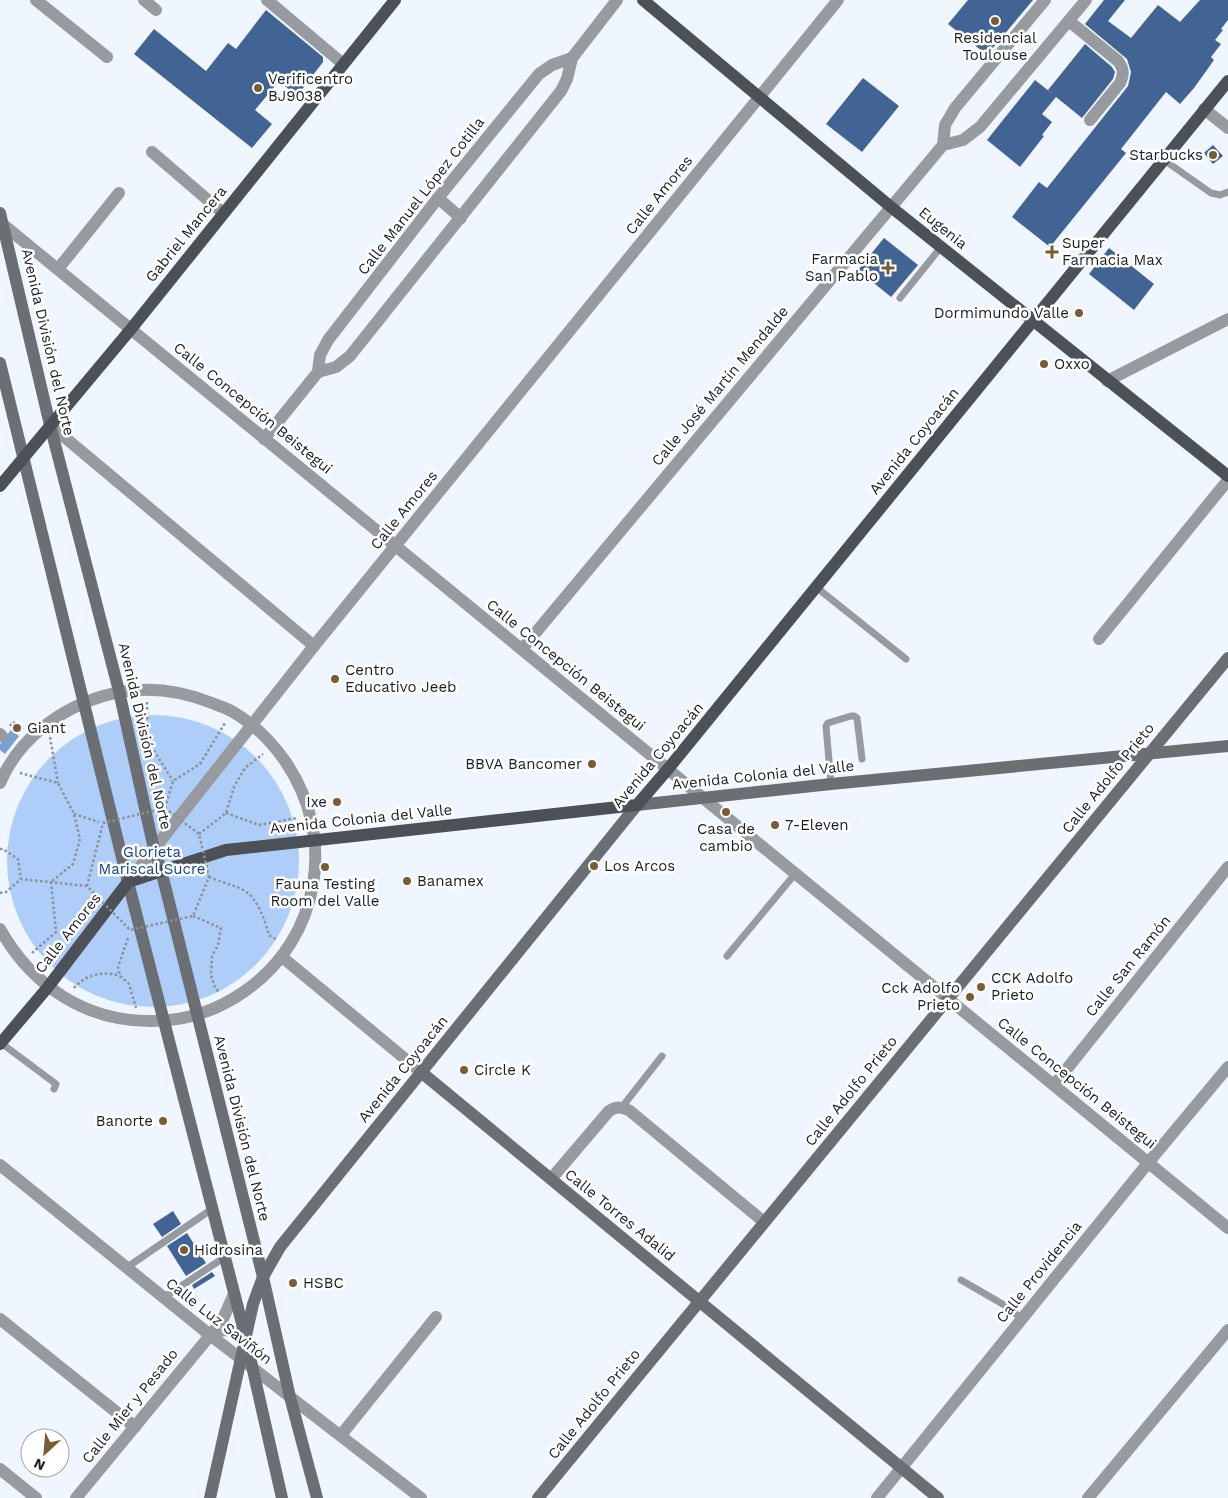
<svg xmlns="http://www.w3.org/2000/svg" width="1228" height="1498" viewBox="0 0 1228 1498" font-family="'Work Sans',sans-serif">
<rect width="100%" height="100%" fill="#eff6ff"/>
<circle fill="#aecef9" cx="153" cy="861" r="146"/>
<path fill="#799fd3" d="M11,730l8,6 -14,18 -5,-4v-6z"/>
<g fill="#416495">
<path d="M968,0h65l-46,55 -39,-31z"/>
<path d="M1104,0h21l-17,21 23,17 27,-33 22,17 20,-22h28v20l-7,9 2,1 -8,10 6,4 -10,13 3,3 -20,28 -14,16 -14,-12 -45,57 5,4 -76,94 -38,-30 27,-35 8,6 81,-102 3,-14 -4,-13 -42,-35z"/>
<path d="M266,10l57,47v5l-26,34 -18,-15 -24,29 17,14 -20,24 -118,-94 20,-25 52,42 22,-28 8,6z"/>
<path d="M1085,44l27,23 3,5 -2,7 -31,39 -26,-21 -14,17 10,8 -10,13 2,1 -24,31 -33,-27 48,-60 19,15 -6,-5z"/>
<path d="M863,78l36,28 -37,46 -36,-28z"/>
<path d="M1213,145l10,11 -10,8 -9,-11z"/>
<path d="M884,238l34,27 -27,32 -33,-27z"/>
<path d="M1109,248l45,36 -20,26 -45,-36z"/>
<path d="M173,1211l8,13 -19,13 -9,-13z"/>
<path d="M187,1233l19,30 -20,13 -19,-30z"/>
<path d="M212,1272l3,4 -21,13 -2,-4z"/>
</g>
<g fill="none" stroke-linecap="round" stroke-linejoin="round">
<g stroke="#8c9197" stroke-width="2.5" stroke-dasharray="2.5 2.5" stroke-linecap="butt">
<path d="M147,702l1,39 25,40"/>
<path d="M10,726l3,-4 10,7"/>
<path d="M50,737l8,46"/>
<path d="M20,773l38,10 16,31 6,25 -7,25 -22,18"/>
<path d="M165,808l8,-27 27,-17 25,-41"/>
<path d="M226,813l33,12 38,-7"/>
<path d="M74,814l25,8"/>
<path d="M199,834l27,-21 8,-26 11,-19 18,-14"/>
<path d="M0,849h3l15,10 3,20"/>
<path d="M209,877c11,5 26,8 36,14 13,8 20,30 24,44l8,5"/>
<path d="M0,893l6,-1 15,-13 66,7"/>
<path d="M193,916l28,12 -3,17 -6,11 -1,19 4,13 4,4"/>
<path d="M128,938l-10,29 2,9 9,8 7,24"/>
<path d="M32,953l24,-21 -5,-50"/>
<path d="M74,988c11,-13 30,-18 46,-12"/>
</g>
<g stroke="#979a9e" stroke-width="7">
<path d="M1164,160l47,33 9,2 8,-3"/>
<path d="M900,298l41,-51"/>
<path d="M816,587l90,72"/>
<path d="M831,784l-5,-58 2,-3 23,-7h3l3,2 5,41"/>
<path d="M727,956l68,-82"/>
<path d="M1,1043l55,41 -2,5"/>
<path d="M622,1107l40,-51"/>
<path d="M126,1268l86,-59"/>
<path d="M961,1280l45,26 16,13"/>
<path d="M163,1298l62,-41"/>
</g>
<g stroke="#979a9e" stroke-width="12">
<path d="M36,0l71,57"/>
<path d="M144,0l12,10"/>
<path d="M267,0l75,63"/>
<path d="M1069,21l49,40c6,8 6,13 2,22l-30,37"/>
<path d="M1204,109l24,19"/>
<path d="M943,145l20,-5 17,-13 106,-127"/>
<path d="M152,152l71,61"/>
<path d="M438,198l23,20"/>
<path d="M0,222l1228,1006"/>
<path d="M58,269l61,-76"/>
<path d="M318,372l18,-5 14,-11 211,-265 6,-12 5,-21 45,-58"/>
<path d="M1107,381l121,-62"/>
<path d="M50,425l264,221"/>
<path d="M264,439l54,-67 2,-17 8,-15 110,-142 101,-124 13,-9 20,-7"/>
<path d="M1099,639l129,-159"/>
<path d="M522,649l421,-504 2,-20 10,-17 90,-108"/>
<path d="M0,734l2,2"/>
<path d="M0,783c18,-43 59,-74 103,-87 38,-11 74,-7 109,7 7,3 15,5 21,9 21,12 38,29 52,49 52,75 36,177 -40,230 -27,19 -59,30 -92,30 -67,1 -121,-35 -153,-92"/>
<path d="M128,882l186,-236 524,-646"/>
<path d="M282,957l139,115"/>
<path d="M1054,1085l174,-218"/>
<path d="M0,1165l210,170 211,163"/>
<path d="M551,1179l58,-68c8,-5 13,-4 21,0l134,111"/>
<path d="M0,1319l135,108"/>
<path d="M212,1334c11,-7 21,-3 33,1"/>
<path d="M341,1435l95,-118"/>
<path d="M0,1469l36,29"/>
<path d="M76,1498l146,-177 12,-27"/>
<path d="M877,1498l271,-335 80,-96"/>
<path d="M1088,1498l140,-168"/>
</g>
<g stroke="#6b6f74" stroke-width="12">
<path d="M0,213l50,212 69,266 35,158 7,21 102,407 27,120 27,101"/>
<path d="M0,363l128,519 117,453 37,163"/>
<path d="M421,1072l517,426"/>
<path d="M210,1498l43,-194 10,-27 17,-30 357,-442 194,-21 397,-38"/>
<path d="M538,1498l690,-840"/>
</g>
<g stroke="#4c5057" stroke-width="12">
<path d="M643,0l248,207 337,269"/>
<path d="M0,486l131,-157 264,-329"/>
<path d="M0,1044l48,-57 80,-105 98,-32 411,-45 31,-36 560,-688"/>
</g>
<path stroke="#8c9197" stroke-width="2.5" stroke-dasharray="2.5 2.5" stroke-linecap="butt" d="M165,808l34,26 10,43 -16,39 -63,14 -43,-44 16,-63z"/>
</g>
<g fill="#795c2f" stroke="#fff" stroke-width="2">
<circle cx="995" cy="21" r="5"/>
<circle cx="258" cy="88" r="5"/>
<circle cx="1213" cy="155" r="5"/>
<path d="M1049.5 244.5h5v5h5v5h-5v5h-5v-5h-5v-5h5z"/>
<path d="M885.5 260.5h5v5h5v5h-5v5h-5v-5h-5v-5h5z"/>
<circle cx="1079" cy="313" r="5"/>
<circle cx="1044" cy="364" r="5"/>
<circle cx="335" cy="679" r="5"/>
<circle cx="17" cy="728" r="5"/>
<circle cx="592" cy="764" r="5"/>
<circle cx="337" cy="802" r="5"/>
<circle cx="726" cy="812" r="5"/>
<circle cx="775" cy="825" r="5"/>
<circle cx="594" cy="866" r="5"/>
<circle cx="325" cy="867" r="5"/>
<circle cx="407" cy="881" r="5"/>
<circle cx="981" cy="987" r="5"/>
<circle cx="970" cy="997" r="5"/>
<circle cx="464" cy="1070" r="5"/>
<circle cx="163" cy="1121" r="5"/>
<circle cx="184" cy="1250" r="5"/>
<circle cx="293" cy="1283" r="5"/>
</g>
<g text-anchor="middle" stroke-width="5" stroke-linejoin="round" paint-order="stroke">
<g font-size="15" fill="#1b1e21" stroke="#fff" text-anchor="start">
<text x="995" y="43" text-anchor="middle">Residencial<tspan x="995" dy="17">Toulouse</tspan></text>
<text x="268" y="84">Verificentro<tspan x="268" dy="17">BJ9038</tspan></text>
<text x="1203" y="160" text-anchor="end">Starbucks</text>
<text x="1062" y="248">Super<tspan x="1062" dy="17">Farmacia Max</tspan></text>
<text x="878" y="264" text-anchor="end">Farmacia<tspan x="878" dy="17">San Pablo</tspan></text>
<text x="1069" y="318" text-anchor="end">Dormimundo Valle</text>
<text x="1054" y="369">Oxxo</text>
<text x="345" y="675">Centro<tspan x="345" dy="17">Educativo Jeeb</tspan></text>
<text x="27" y="733">Giant</text>
<text x="582" y="769" text-anchor="end">BBVA Bancomer</text>
<text x="327" y="807" text-anchor="end">Ixe</text>
<text x="785" y="830">7-Eleven</text>
<text x="726" y="834" text-anchor="middle">Casa de<tspan x="726" dy="17">cambio</tspan></text>
<text x="604" y="871">Los Arcos</text>
<text x="417" y="886">Banamex</text>
<text x="325" y="889" text-anchor="middle">Fauna Testing<tspan x="325" dy="17">Room del Valle</tspan></text>
<text x="991" y="983">CCK Adolfo<tspan x="991" dy="17">Prieto</tspan></text>
<text x="960" y="993" text-anchor="end">Cck Adolfo<tspan x="960" dy="17">Prieto</tspan></text>
<text x="474" y="1075">Circle K</text>
<text x="153" y="1126" text-anchor="end">Banorte</text>
<text x="194" y="1255">Hidrosina</text>
<text x="303" y="1288">HSBC</text>
</g>
<g font-size="15" fill="#1b1e21" stroke="#fff">
<text transform="translate(659 195) rotate(-51)" y="5">Calle Amores</text>
<text transform="translate(421 196) rotate(-52)" y="5">Calle Manuel López Cotilla</text>
<text transform="translate(943 228) rotate(39)" y="5">Eugenia</text>
<text transform="translate(186 234) rotate(-51)" y="5">Gabriel Mancera</text>
<text transform="translate(48 342) rotate(77)" y="5">Avenida División del Norte</text>
<text transform="translate(720 386) rotate(-50)" y="5">Calle José Martín Mendalde</text>
<text transform="translate(253 408) rotate(39)" y="5">Calle Concepción Beistegui</text>
<text transform="translate(914 441) rotate(-51)" y="5">Avenida Coyoacán</text>
<text transform="translate(404 510) rotate(-51)" y="5">Calle Amores</text>
<text transform="translate(566 665) rotate(39)" y="5">Calle Concepción Beistegui</text>
<text transform="translate(145 736) rotate(77)" y="5">Avenida División del Norte</text>
<text transform="translate(658 755) rotate(-50)" y="5">Avenida Coyoacán</text>
<text transform="translate(763 775) rotate(-6)" y="5">Avenida Colonia del Valle</text>
<text transform="translate(1108 778) rotate(-51)" y="5">Calle Adolfo Prieto</text>
<text transform="translate(361 819) rotate(-6)" y="5">Avenida Colonia del Valle</text>
<text transform="translate(68 933) rotate(-52)" y="5">Calle Amores</text>
<text transform="translate(1128 966) rotate(-51)" y="5">Calle San Ramón</text>
<text transform="translate(403 1069) rotate(-51)" y="5">Avenida Coyoacán</text>
<text transform="translate(1077 1083) rotate(39)" y="5">Calle Concepción Beistegui</text>
<text transform="translate(851 1091) rotate(-51)" y="5">Calle Adolfo Prieto</text>
<text transform="translate(242 1128) rotate(76)" y="5">Avenida División del Norte</text>
<text transform="translate(620 1215) rotate(39)" y="5">Calle Torres Adalid</text>
<text transform="translate(1039 1272) rotate(-51)" y="5">Calle Providencia</text>
<text transform="translate(219 1321) rotate(38)" y="5">Calle Luz Saviñón</text>
<text transform="translate(594 1404) rotate(-51)" y="5">Calle Adolfo Prieto</text>
<text transform="translate(130 1406) rotate(-51)" y="5">Calle Mier y Pesado</text>
</g>
<g font-size="15" fill="#124483" stroke="#fff">
<text x="152" y="857">Glorieta<tspan x="152" dy="17">Mariscal Sucre</tspan></text>
</g>
</g>
<g transform="translate(45 1453) rotate(206)"><circle r="24" fill="#ffffff" stroke="#a4a5a6"/>
<path d="M0-4L9 19L0 12L-9 19Z" fill="#795c2f"/>
<text y="-8" font-size="14" font-weight="bold" text-anchor="middle" fill="#1b1e21">N</text>
</g>
</svg>
